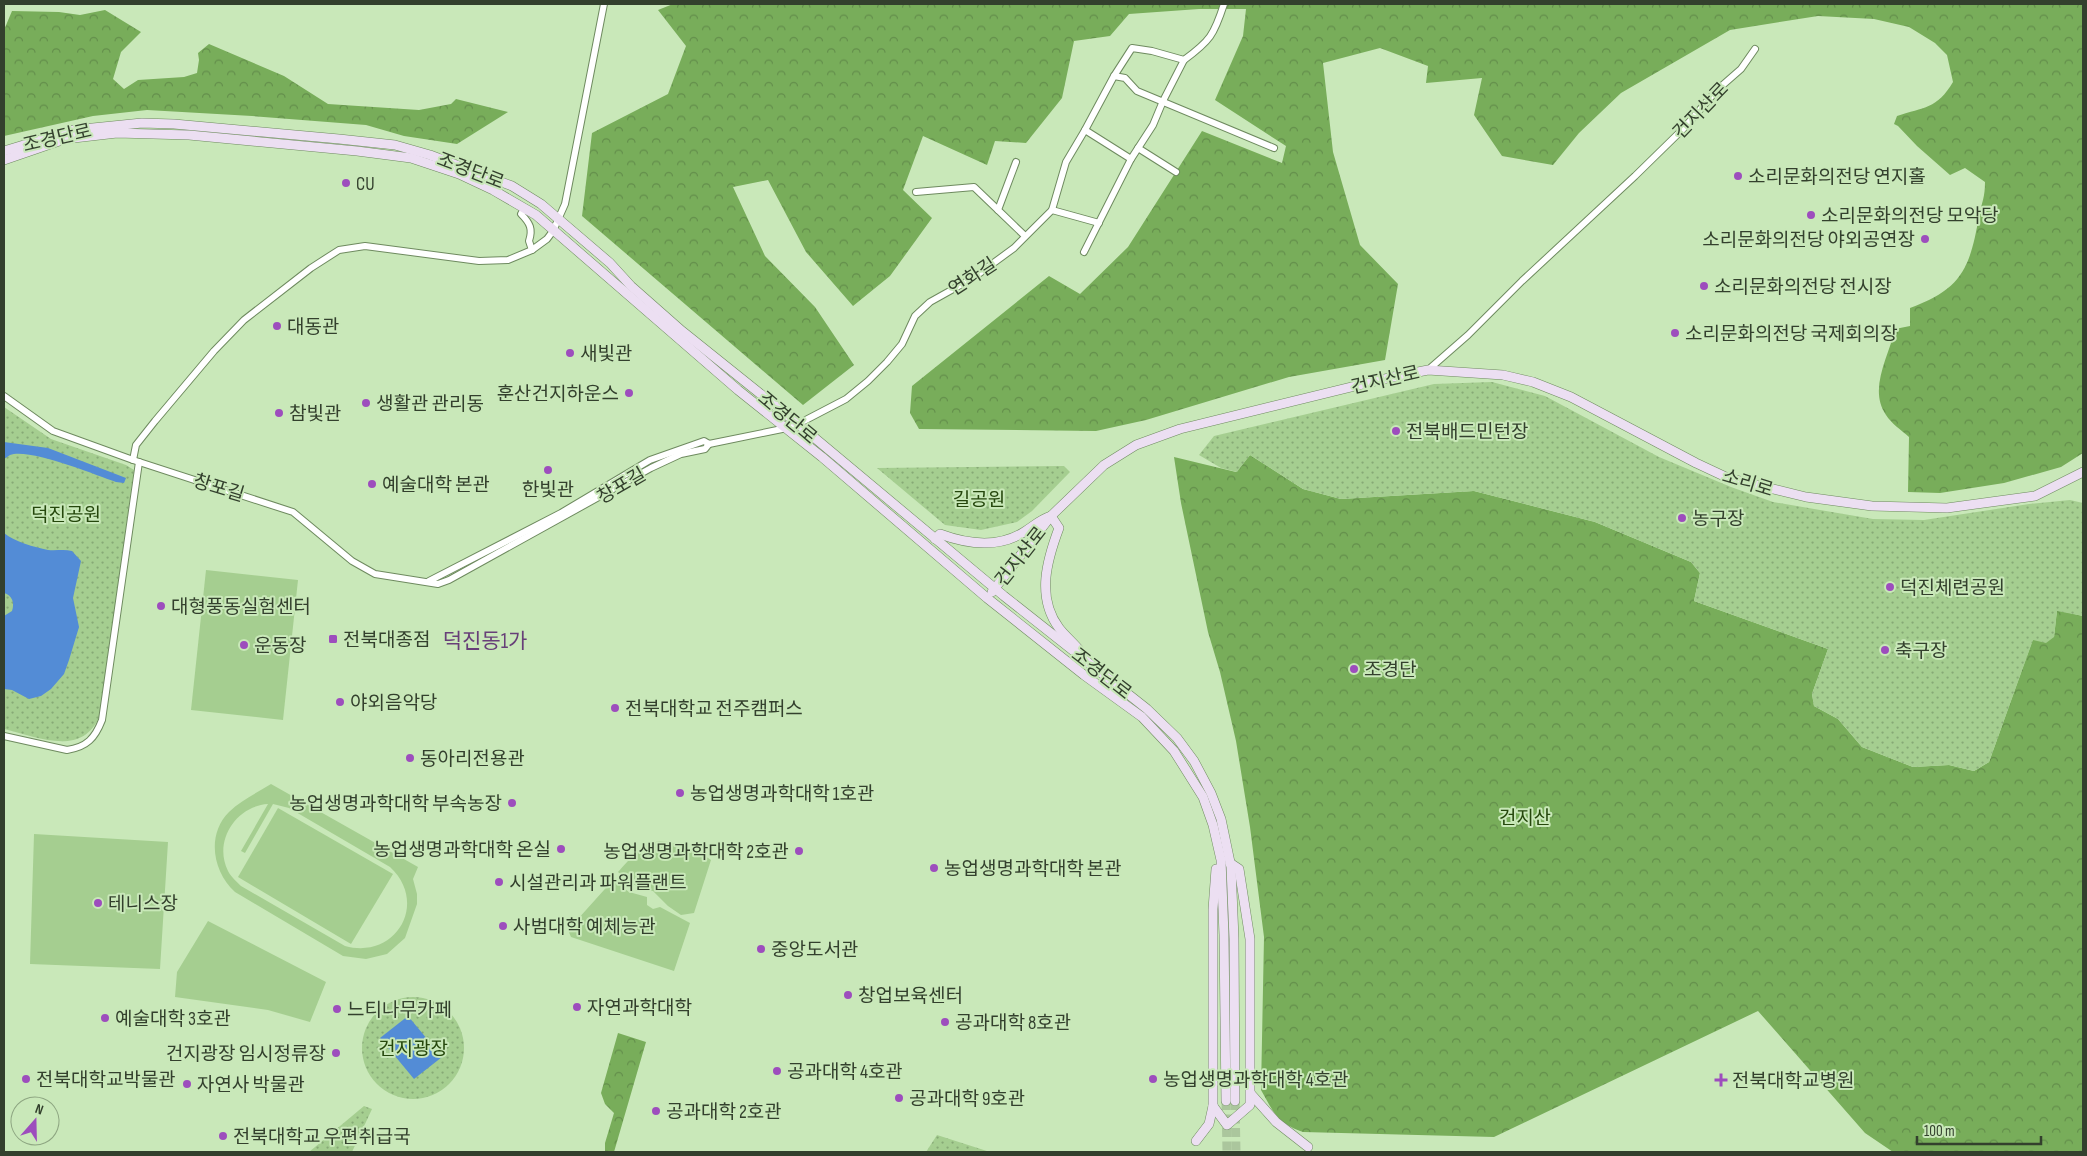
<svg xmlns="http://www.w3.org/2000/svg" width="2087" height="1156" viewBox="0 0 2087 1156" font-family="'Sofia Sans Condensed','Noto Sans KR',sans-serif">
<defs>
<pattern id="forest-crowns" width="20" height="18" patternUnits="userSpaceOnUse" patternTransform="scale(1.25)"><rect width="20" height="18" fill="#78ad5a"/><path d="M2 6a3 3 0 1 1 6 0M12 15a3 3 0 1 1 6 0" fill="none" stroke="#638e4b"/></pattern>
<pattern id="park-dots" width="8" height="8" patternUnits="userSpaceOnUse" patternTransform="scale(1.25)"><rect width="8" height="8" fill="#a5ce90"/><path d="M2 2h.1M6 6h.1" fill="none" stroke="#87a976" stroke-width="1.8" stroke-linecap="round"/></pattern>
</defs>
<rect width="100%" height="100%" fill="#c9e8b9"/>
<g fill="#a5ce90" fill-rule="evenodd">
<path d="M206,570l92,10 -15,140 -92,-10z"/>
<path d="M271,784l147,83 -5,12 4,15v10l-12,34 -18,16 -21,5 -23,-3 -108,-64c-22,-20 -29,-57 -6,-80 12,-12 28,-19 42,-28zM268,804l-27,47 4,2 28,-49 16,4 101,59c39,36 6,93 -45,79l-104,-60c-4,-4 -10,-9 -13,-15 -15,-30 8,-65 40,-67z"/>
<path d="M278,808l115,66 -42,70 -113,-67z"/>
<path d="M34,834l134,8 -8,127 -130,-5z"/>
<path d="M660,841c20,2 35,8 51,19l-17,53 -13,2 -13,-9 -15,-15 -9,-1 -16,-9 -10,-9c13,-14 23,-28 42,-31z"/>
<path d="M613,880l16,12 18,5v8l6,4 7,-2 30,16 -16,48 -103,-34 -3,-7z"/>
<path d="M208,921l118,61 -16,40 -42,-12 -93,-13 2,-25z"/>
</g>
<g fill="url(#forest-crowns)">
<path d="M673,4h1410v449l-22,14 -57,16 -64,10 -32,-1 1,-55c-8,-7 -18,-14 -23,-22 -18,-26 3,-59 9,-86l15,-3v-18c52,-19 60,-40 69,-92 3,-14 6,-19 6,-34l-20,-14 -15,7 -33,-29 -19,-20 -4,-2 3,-8c27,-9 40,-7 56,-34l-6,-27 -12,-12 -26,-16 -35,-8 -56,-3 -88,14 -109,63 -42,40 -26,32 -51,-9 -28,-41 8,-37 -56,5 2,-17 -48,-18 -57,15 10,89 27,93 38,39 -13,76 -96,17 -143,43 -50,11 -177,-2 -9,-16 2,-27 137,-110 31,18 48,-47 74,-116 80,32 4,-17 -71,-46 28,-64 3,-27h-47l-70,5 -19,22 -36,5 -12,57 -36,45 -31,-2 -8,24 -64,-29 -20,54 29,28 -42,58 -37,30 -47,-54 -38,-72 -35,7 32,69 50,51 39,58 -51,40 -221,-189 10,-83 76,-39 18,-48 -28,-36z"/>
<path d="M105,10l36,22 -20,20 -8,27 11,10 14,-9 46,-3 13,-4 2,-13 -1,-7 11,-9 75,32 44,28 91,6 32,-6 5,-5 52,13 -51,32 -53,-8 -38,-11 -114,-9 -105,-6 -54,6 -89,20v-106l8,-19 47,1 21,3z"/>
<path d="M1250,455l53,34 38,10 133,-8 121,31 96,40 9,11 -6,28 134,48 -16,45 2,12 24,13 24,28 51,20 36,-2 25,6 15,-9 44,-123 21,-2 3,-27 26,6v536h-190l-28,-19 -107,-122 -264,126 -191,-5c-26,-9 -29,-19 -42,-42l3,-153 -14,-110 -14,-86 -16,-69 -12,-40 -27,-129 -7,-46 62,15z"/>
<path d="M618,1033l28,9 -32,110 -9,-1v-8l9,-30 -9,-9 -4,-11z"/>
</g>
<g fill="url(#park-dots)">
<path d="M1492,382l53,14 114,61 72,30 42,15 100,17 51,1 105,-16 41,-4 13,3v113l-26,-5 -3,26 -8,6 -13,-3 -44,122 -15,9 -25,-6 -36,2 -51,-20 -24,-28 -24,-13 -2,-12 16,-45 -134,-48 6,-28 -9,-11 -96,-40 -121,-31 -133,8 -38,-10 -53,-34 -13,17 -16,-4 -22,-13 15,-19 220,-52z"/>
<path d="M4,407l47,32 75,26 8,5 -34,245c-17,43 -62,22 -96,14z"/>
<path d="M1064,466l6,6 -38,39 -15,11 -36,8 -36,-5 -68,-57z"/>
<circle cx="413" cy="1048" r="51"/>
<path d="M364,1106l8,3 -20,43h-43z"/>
<path d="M937,1135l53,17h-64z"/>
</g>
<g fill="#538cd6">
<path d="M4,442l44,6 78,30 -2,5 -8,-1c-21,-7 -86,-34 -106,-27 -2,1 -4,3 -6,4z"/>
<path d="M4,533c11,9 30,14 44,17 8,1 16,-1 24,1l9,10 -8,37 6,29 -10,33 -5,14 -13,15 -10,7 -12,3 -17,-9 -8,-1v-73l8,-5c3,-8 0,-16 -8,-18z"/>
<path d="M408,1016l34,41 -28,22 -34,-41z"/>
</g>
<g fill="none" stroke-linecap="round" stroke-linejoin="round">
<g stroke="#abc69d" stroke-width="9" stroke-dasharray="9 4.5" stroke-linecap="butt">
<path d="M1226,1101l1,51"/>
<path d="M1235,1101l1,51"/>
</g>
<defs>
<g id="street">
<path d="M1114,76l11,2 12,13 137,57"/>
<path d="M1085,130l29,-54 18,-28 20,3 32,9c26,-19 30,-25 40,-56"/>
<path d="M1138,148l38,24"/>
<path d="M1016,162l-18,48 27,26"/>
<path d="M916,192l58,-5 24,23"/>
<path d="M525,208l-4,6c9,9 12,15 8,27l3,9"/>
<path d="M1052,210l47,13"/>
<path d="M1084,252l47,-93 22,-34 10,-24 21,-41"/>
<path d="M1428,370l40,-35 54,-54 113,-105 48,-47 34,-39 24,-21 14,-20"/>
<path d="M4,396l49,35 80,29 160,52 59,49 23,13 63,10 11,-4 202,-112 30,-14 24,-5 4,-5"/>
<path d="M133,460l3,-15 19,-24 59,-70 30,-31 67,-52 28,-18 26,-4 114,15 29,-1 24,-10 15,-11 6,-8 12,-27 39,-200"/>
<path d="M429,581l132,-68 89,-53 54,-19 5,3 78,-16 11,-4 48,-25 22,-18 19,-19 15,-18 13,-28 15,-14 43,-24 41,-30 38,-38 14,-48 19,-32 46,29"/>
<path d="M4,736l63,14c20,-3 28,-12 35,-30l37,-258"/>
</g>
<g id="secondary">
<path d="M4,151l69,-21 69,-7 32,1 165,15 56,6 35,10 82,31 29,18 69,59 21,23 51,45 116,93 206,172 143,113 30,29 17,23 17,32 10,26 10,48 3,72 1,162"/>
<path d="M4,160l61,-21 52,-6 72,2 168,16 54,7 48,16 34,16 43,25 202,175 84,67 165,141 97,77 58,42 32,34 29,46 10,28 8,35 3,75 2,166"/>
<path d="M935,539l5,-5c27,10 57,15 84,-2 10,-6 15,-12 27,-16l8,12c-12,32 -23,69 0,100 6,8 15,15 21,23"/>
<path d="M992,592l59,-76 53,-51 32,-20 44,-16 208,-51 40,-8 75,5 30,7 38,15 125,66 32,15 78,19 66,9 75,2 88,-12 48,-24"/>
<path d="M1251,1094l25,28 32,25"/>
<path d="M1213,1106l14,19 23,-20v-166l-11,-70 -9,-6"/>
<path d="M1196,1141l13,-17 4,-18v-197l3,-40"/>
</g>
</defs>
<use href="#street" stroke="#6e8a5f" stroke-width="8"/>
<use href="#secondary" stroke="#6e8a5f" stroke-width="10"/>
<use href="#street" stroke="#fff" stroke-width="6"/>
<use href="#secondary" stroke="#ecdff2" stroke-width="9"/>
</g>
<g fill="#9d4dbd" stroke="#c9e8b9" stroke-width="2">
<circle cx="1738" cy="176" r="5"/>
<circle cx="346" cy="183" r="5"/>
<circle cx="1811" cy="215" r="5"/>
<circle cx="1925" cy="239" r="5"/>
<circle cx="1704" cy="286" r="5"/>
<circle cx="277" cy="326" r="5"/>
<circle cx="1675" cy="333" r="5"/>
<circle cx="570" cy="353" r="5"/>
<circle cx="629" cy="393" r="5"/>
<circle cx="366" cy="403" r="5"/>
<circle cx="279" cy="413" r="5"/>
<circle cx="1396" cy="431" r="5"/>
<circle cx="548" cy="470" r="5"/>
<circle cx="372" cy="484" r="5"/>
<circle cx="1682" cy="518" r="5"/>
<circle cx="1890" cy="587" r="5"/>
<circle cx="161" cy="606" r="5"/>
<rect x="328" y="634" width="10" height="10" rx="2.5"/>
<circle cx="244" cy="645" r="5"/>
<circle cx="1885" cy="650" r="5"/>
<circle cx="1354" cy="669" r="5"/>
<circle cx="340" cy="702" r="5"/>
<circle cx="615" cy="708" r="5"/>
<circle cx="410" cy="758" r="5"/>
<circle cx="680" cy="793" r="5"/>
<circle cx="512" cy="803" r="5"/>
<circle cx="561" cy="849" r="5"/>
<circle cx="799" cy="851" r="5"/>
<circle cx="934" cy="868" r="5"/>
<circle cx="499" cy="882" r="5"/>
<circle cx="98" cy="903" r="5"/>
<circle cx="503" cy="926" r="5"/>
<circle cx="761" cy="949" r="5"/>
<circle cx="848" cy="995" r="5"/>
<circle cx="577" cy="1007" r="5"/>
<circle cx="337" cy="1009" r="5"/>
<circle cx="105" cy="1018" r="5"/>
<circle cx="945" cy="1022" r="5"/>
<circle cx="336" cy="1053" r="5"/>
<circle cx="777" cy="1071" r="5"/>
<circle cx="26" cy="1079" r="5"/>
<circle cx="1153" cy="1079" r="5"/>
<path d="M1718.5 1072.5h5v5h5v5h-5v5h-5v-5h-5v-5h5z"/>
<circle cx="187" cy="1084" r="5"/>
<circle cx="899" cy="1098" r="5"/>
<circle cx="656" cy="1111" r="5"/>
<circle cx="223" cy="1136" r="5"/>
</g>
<g text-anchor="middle" stroke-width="4" stroke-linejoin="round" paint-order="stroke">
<g font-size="19" fill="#33402d" stroke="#c9e8b9">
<text transform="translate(1700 110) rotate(-46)" y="7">건지산로</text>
<text transform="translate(57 137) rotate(-13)" y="7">조경단로</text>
<text transform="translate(471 170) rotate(21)" y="7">조경단로</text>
<text transform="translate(972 276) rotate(-33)" y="7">연화길</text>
<text transform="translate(1385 379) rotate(-13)" y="7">건지산로</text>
<text transform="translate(788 417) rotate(40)" y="7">조경단로</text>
<text transform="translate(1748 482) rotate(17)" y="7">소리로</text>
<text transform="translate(621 485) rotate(-30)" y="7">창포길</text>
<text transform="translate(219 487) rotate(17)" y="7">창포길</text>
<text transform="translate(1020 556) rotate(-52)" y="7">건지산로</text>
<text transform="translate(1102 673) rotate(38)" y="7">조경단로</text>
</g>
<g font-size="19" fill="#33402d" stroke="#c9e8b9" text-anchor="start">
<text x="1748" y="183">소리문화의전당 연지홀</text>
<text x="356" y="190">CU</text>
<text x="1821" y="222">소리문화의전당 모악당</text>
<text x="1915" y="246" text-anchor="end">소리문화의전당 야외공연장</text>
<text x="1714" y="293">소리문화의전당 전시장</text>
<text x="287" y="333">대동관</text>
<text x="1685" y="340">소리문화의전당 국제회의장</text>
<text x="580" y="360">새빛관</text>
<text x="619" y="400" text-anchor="end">훈산건지하운스</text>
<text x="376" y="410">생활관 관리동</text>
<text x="289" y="420">참빛관</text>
<text x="1406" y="438">전북배드민턴장</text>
<text x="382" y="491">예술대학 본관</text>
<text x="548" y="496" text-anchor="middle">한빛관</text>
<text x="1692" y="525">농구장</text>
<text x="1900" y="594">덕진체련공원</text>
<text x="171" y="613">대형풍동실험센터</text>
<text x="343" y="646">전북대종점</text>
<text x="254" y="652">운동장</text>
<text x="1895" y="657">축구장</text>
<text x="1364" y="676">조경단</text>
<text x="350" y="709">야외음악당</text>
<text x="625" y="715">전북대학교 전주캠퍼스</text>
<text x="420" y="765">동아리전용관</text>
<text x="690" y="800">농업생명과학대학 1호관</text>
<text x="502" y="810" text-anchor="end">농업생명과학대학 부속농장</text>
<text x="551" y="856" text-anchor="end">농업생명과학대학 온실</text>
<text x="789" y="858" text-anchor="end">농업생명과학대학 2호관</text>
<text x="944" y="875">농업생명과학대학 본관</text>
<text x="509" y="889">시설관리과 파워플랜트</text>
<text x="108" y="910">테니스장</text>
<text x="513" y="933">사범대학 예체능관</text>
<text x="771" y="956">중앙도서관</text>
<text x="858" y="1002">창업보육센터</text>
<text x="587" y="1014">자연과학대학</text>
<text x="347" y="1016">느티나무카페</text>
<text x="115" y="1025">예술대학 3호관</text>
<text x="955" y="1029">공과대학 8호관</text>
<text x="326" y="1060" text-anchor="end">건지광장 임시정류장</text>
<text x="787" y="1078">공과대학 4호관</text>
<text x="36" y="1086">전북대학교박물관</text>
<text x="1163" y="1086">농업생명과학대학 4호관</text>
<text x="1732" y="1087">전북대학교병원</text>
<text x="197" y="1091">자연사 박물관</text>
<text x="909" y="1105">공과대학 9호관</text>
<text x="666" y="1118">공과대학 2호관</text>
<text x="233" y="1143">전북대학교 우편취급국</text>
</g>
<g font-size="19" fill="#25470c" stroke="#c9e8b9">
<text x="979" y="506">길공원</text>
<text x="66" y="521">덕진공원</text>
<text x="1525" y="824">건지산</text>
<text x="413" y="1055">건지광장</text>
</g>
<g font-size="21" fill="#673f78" stroke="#c9e8b9">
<text x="485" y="648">덕진동1가</text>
</g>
</g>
<rect width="2087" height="1156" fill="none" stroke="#33402d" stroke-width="10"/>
<g transform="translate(35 1121) rotate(20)"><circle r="24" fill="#c9e8b9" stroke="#8da581"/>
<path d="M0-4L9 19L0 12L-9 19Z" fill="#9d4dbd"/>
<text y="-8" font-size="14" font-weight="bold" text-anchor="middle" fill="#33402d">N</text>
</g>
<path d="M1917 1136v8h124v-8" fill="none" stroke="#33402d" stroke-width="2.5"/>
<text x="1924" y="1136" font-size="15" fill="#33402d" stroke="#c9e8b9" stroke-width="4" paint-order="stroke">100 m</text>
</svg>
